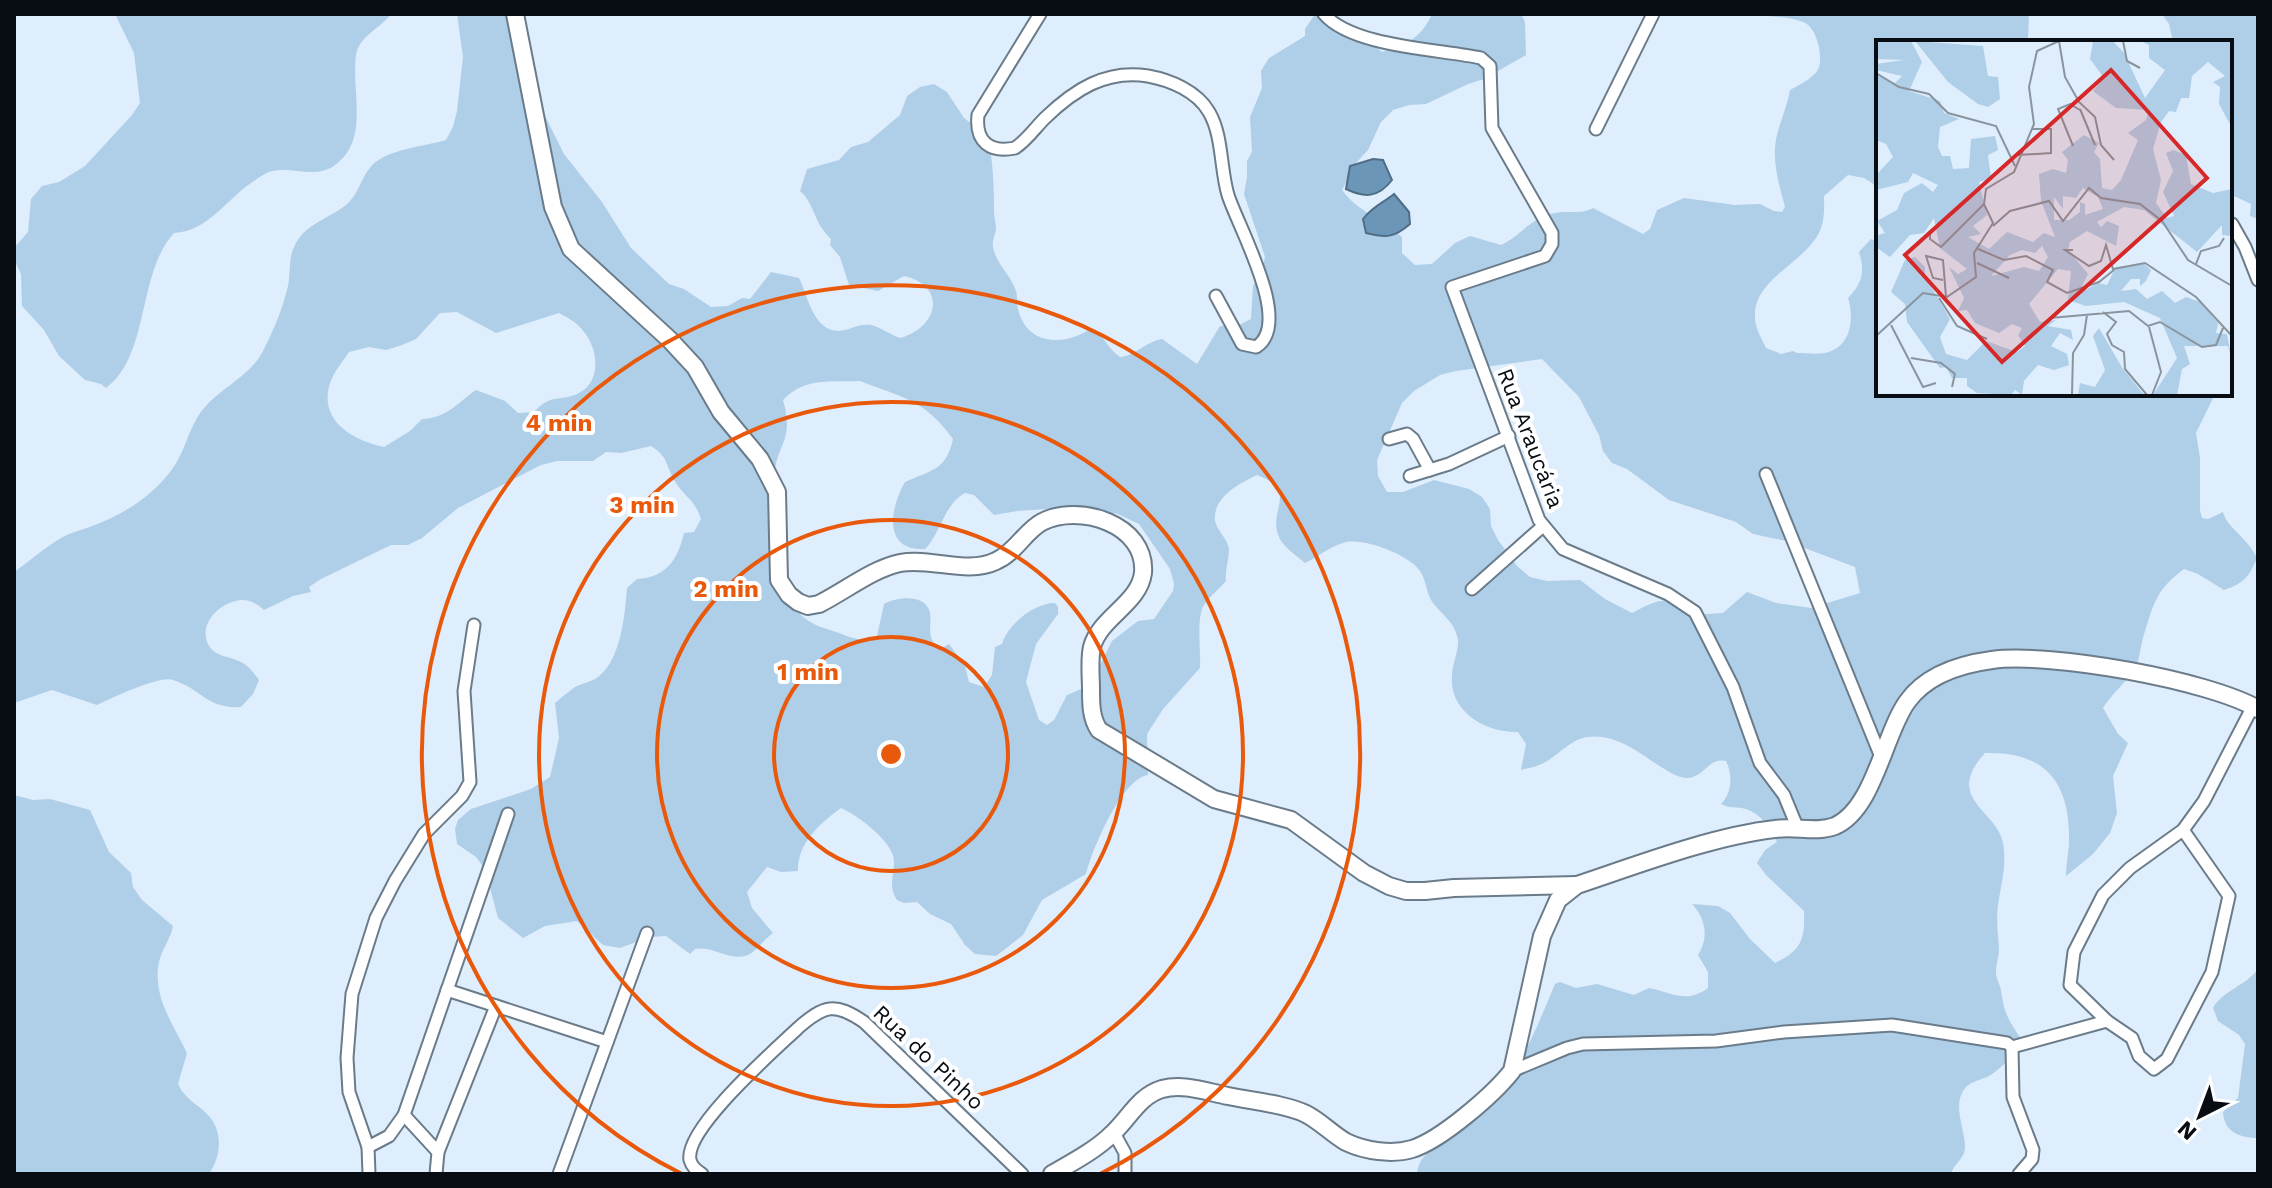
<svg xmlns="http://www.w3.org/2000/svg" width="2272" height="1188" viewBox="0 0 2272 1188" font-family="'Work Sans',sans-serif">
<rect width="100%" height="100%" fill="#dfeefc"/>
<g fill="#afcee8" fill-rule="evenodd">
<path d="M115,14h276c-10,14 -32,22 -35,41 -5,36 14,85 -21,110 -20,15 -44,0 -66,7 -5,2 -11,6 -15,9 -28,18 -45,50 -80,52 -37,40 -24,123 -68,155l-5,-4 -16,-4 -26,-24 -15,-26 -22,-24 -1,-32 -7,-15v-11l14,-16 3,-33 11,-13 17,-4 26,-16 47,-51 8,-12 -6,-50z"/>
<path d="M457,14h62l24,98 21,42 38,48 29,46 38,36 15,5 27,18 17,-1 14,-8 8,1 21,-27 28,6c9,18 14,53 40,53 11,-1 20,-8 32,-6 9,2 20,10 29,13 38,-10 48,-52 4,-62l-26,15 -29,-6 -9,-28 -10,-12 1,-6c-18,-17 -16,-35 -31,-48l7,-22 32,-9 12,-13 17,-5 32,-27 7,-19 13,-9 14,-3 13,8 17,26 24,18c5,26 6,49 6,75 0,6 2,12 2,18 -1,7 -4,11 -3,18 3,17 18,28 23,44 2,6 0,12 2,18 9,38 48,37 74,19 14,10 16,21 28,29 15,-1 25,-15 42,-18l35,25 23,-38h17l14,-7 2,-33 8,-13 4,-16 -21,-63 3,-17v-16l5,-9 -2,-35 12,-29 -1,-17 8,-13 36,-22v-7l10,-15h18l49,38c24,-6 40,-15 50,-38h89l4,8 1,33 -42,24 -16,5 -42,20 -17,1 -16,5 -12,12 -13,28 -12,13 -14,27c15,21 41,30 60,47v16l13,12 17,-1 23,-21 15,-7 31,9c20,-9 31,-29 54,-32 13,-3 27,2 38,-5l50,26 7,-5 7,-19 27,-12 51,7 25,-1 14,7 8,1 3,-5c-6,-23 -14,-48 -8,-72 4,-15 10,-29 13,-45 9,-5 26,-13 29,-23 4,-13 -3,-41 -16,-45 -15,-6 -34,-5 -50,-8h276l-1,28h-150v145l-14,-9 -16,-3 -24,21c0,10 1,21 -3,32 -12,34 -69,50 -66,90 0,10 7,21 11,30l15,6 12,-3 4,2c10,0 23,2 32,-1 23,-7 25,-36 19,-54 15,-16 17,-26 11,-46l12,-13 7,3v152h337l-19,39 4,25v52l2,8 6,1 15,-7c4,16 25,26 34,46 -7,18 -14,26 -33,32l-26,-16 -14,-5c-29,21 -31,37 -41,69 -3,10 -3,21 -8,30 -8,14 -23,25 -32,40l15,26 10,9 -15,33 4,37 -7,20 -17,21 -27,22c0,-11 2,-21 3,-31 2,-60 -21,-94 -84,-92 -42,46 12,57 18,90 4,22 -2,41 -5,62 -2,14 0,29 1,43 0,9 -3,16 -3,25 0,5 4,12 5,17 3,24 8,31 21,50 -6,12 -22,30 -33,36 -8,4 -17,5 -23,11 -15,17 -1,41 -1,60 0,12 -11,16 -14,27h-534c2,-28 42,-40 61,-57 37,-35 58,-87 77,-133l5,-2 16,6 21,-4 37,11 15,-7c24,5 37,16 59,0v-16l-10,-17c11,-17 8,-36 -6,-51l26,2 12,7 20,26 25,24c27,-13 30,-24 29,-52l-38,-36 -9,-12 8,-13 12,-8c-6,-14 -16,-28 -31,-33 -9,-3 -16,0 -25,-5 11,-11 12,-29 5,-43 -17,-4 -22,16 -38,17 -26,0 -59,-47 -101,-41 -19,3 -31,22 -48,28 -6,3 -12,3 -18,5l5,-26 -8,-12c-32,1 -69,-20 -66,-56 0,-12 7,-25 6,-36 -3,-19 -18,-26 -27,-40 -5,-9 -5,-21 -11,-29 -10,-16 -59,-35 -77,-28 -14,4 -25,14 -38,20 -8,-7 -22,-16 -26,-26 -12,-27 21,-46 -22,-62 -17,8 -44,22 -42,45 1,10 13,19 14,29 0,10 -4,21 -3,32 -7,8 -16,15 -22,24 -8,12 -3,47 -4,63l-37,41 -16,25 1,41c-26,3 -56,75 -62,99l-44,26 -19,35 -27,21 -21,-2 -10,-9 -14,-21 -21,-10 -13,-12 -13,1 -7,-3c-9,-14 -3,-24 -3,-39 0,-19 -37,-46 -53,-53 -22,16 -44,36 -43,63l-17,1 -14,-5 -20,25 5,16 21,25c-9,6 -16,18 -25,22 -18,7 -35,-10 -53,-6l-5,5 -24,-18 -16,1 -30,11 -17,-3 -26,-24 -32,5 -22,12 -25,-20 -13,-49 -9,-12 -19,-13 -2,-15 3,-9 13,-11 60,-20 19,-12 9,-39 -4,-35c6,-5 13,-11 20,-16 7,-4 17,-5 23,-10 23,-17 27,-63 29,-89l10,-9c29,-1 41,-20 47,-46l10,-1 7,-13c-6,-19 -15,-21 -25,-36 -11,-17 -6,-25 -25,-37l-30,7 -15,-1 -13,9h-36l-16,4 -83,43 -36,30 -14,7h-17l-70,34 -12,8 2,5 -18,4 -29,14c-5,-5 -13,-10 -22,-10 -21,1 -44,23 -34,44 6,13 22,12 33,18 8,4 12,10 18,18l-6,14 -12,13c-35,2 -39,-18 -68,-27 -13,-5 -61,18 -76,25l-45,-15 -38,13v-131c16,-11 32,-26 49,-35 9,-5 19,-7 29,-11 30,-11 58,-28 78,-54 13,-16 17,-37 27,-54 17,-29 53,-39 67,-69 10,-19 19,-42 24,-63 3,-14 0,-28 7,-41 10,-21 35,-27 51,-40 12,-10 14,-24 23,-36 14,-20 54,-22 77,-29l7,-13 4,-16 6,-54zM457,312l39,21 63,-20c9,5 19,10 25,19 14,17 18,49 -5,61 -21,10 -26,-1 -45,19l-16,1 -13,-12 -29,-11c-20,14 -29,28 -54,29l-12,12 -26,16c-34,-7 -69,-29 -52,-69 4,-9 12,-18 17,-26l20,-5 17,3 16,-5 14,-6 24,-26zM1542,359l37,38 20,38 4,16 9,12 15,6 42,31 67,22 17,12 33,7 69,26 5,26 -49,15 -35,-5 -29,-11 -24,21 -33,2c-23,-22 -32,-15 -58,-2l-27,-14 -25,-19 -33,1 -17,-4 -13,-11 -19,-26 -7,-14 -1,-17 -8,-12 -13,-8 -35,-9 -31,12h-16l-9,-16 -1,-16 25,-57 12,-12 26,-16 16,-4zM860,381c43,17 64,18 93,58 -7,32 -22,31 -48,43 -15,26 -23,69 20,67 16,-16 19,-45 40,-56l9,2 20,20 23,-4 62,-4 39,7 21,10 31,45 4,15 -1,7 -19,28 -16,2 -26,20 -20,40 -6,6 -19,8 -13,25 -7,5 -8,-5 -13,-38 10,-38 22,-30v-7l-3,-4c-21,0 -47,21 -53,41l-7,3 -3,28 -8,12 -15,-5 -4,-16 -16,-22 -8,5c-16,-9 -9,-22 -11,-36 -4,-20 -34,-16 -46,-9l-7,32c-14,8 -27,1 -41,-4 -12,-4 -24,-7 -34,-16 -17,-16 -30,-113 -28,-138 2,-35 21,-36 9,-78 21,-23 48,-18 77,-19z"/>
<path d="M2162,14h96v205l-8,-3 1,-12 -17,-8 -4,-8v-146h-57l-4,-18z"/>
<path d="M14,795l19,5 17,-1 40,11 19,42 22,21 2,14 9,13 31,26c-2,12 -11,23 -14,36 -7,34 14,62 28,91l-9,31c9,19 24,21 34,36 11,17 8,38 -3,54h-195z"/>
<path d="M2258,969v169c-18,0 -34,-6 -35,-26l15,-14 7,-54 -6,-9 -21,-14 -5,-13c10,-18 33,-22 45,-39z"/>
</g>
<g fill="#6c96b8" stroke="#4e6d86" stroke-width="2">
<path d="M1373,159l10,1 9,20c-14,18 -27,18 -46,9l4,-23z"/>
<path d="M1394,194l15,18 1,12c-16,14 -24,14 -44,9l-3,-14c9,-12 20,-16 31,-25z"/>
</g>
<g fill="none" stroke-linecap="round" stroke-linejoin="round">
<defs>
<g id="street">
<path d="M1040,14l-62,101c-3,27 12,38 37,33 12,-8 20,-20 30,-30 29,-28 61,-49 103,-42 22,4 49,15 61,36 14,24 11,56 19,83 10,32 66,129 28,152l-14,-3 -26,-48"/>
<path d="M1324,14c28,33 115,35 157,44l9,8 2,62 60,105v11l-7,12 -93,31 87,233 24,29 105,45 27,18 38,75 27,76 24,32 14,34"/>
<path d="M1596,129l57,-115"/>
<path d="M2232,224l13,23 13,33"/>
<path d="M1389,439l18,-5 6,5 17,31"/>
<path d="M1766,474l115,283"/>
<path d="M1410,476l39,-12 60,-28"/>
<path d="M1472,589l71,-63"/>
<path d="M2183,830l46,66 -17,76 -45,87 -13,10 -15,-13 -7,-18 -25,-17 -37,-36 4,-33 29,-57 27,-27 53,-38 21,-29 49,-95"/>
<path d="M447,990l160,52"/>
<path d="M2012,1047l95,-26"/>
<path d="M1512,1071l55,-23 16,-4 133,-3 68,-9 108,-7 115,18 5,4 1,50 20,53 -1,9 -13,15"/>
<path d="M404,1115l34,37 -2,22"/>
<path d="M1114,1133l11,20v21"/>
<path d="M368,1147l21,-11 15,-21 104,-301"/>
<path d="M438,1152l58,-146"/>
<path d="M369,1174l-1,-27 -19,-55 -2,-34 5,-64 24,-76 19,-37 29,-47 38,-38 8,-14 -6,-91 10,-66"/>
<path d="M559,1174l88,-241"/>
<path d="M702,1174c-6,-4 -10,-7 -12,-14 -6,-31 85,-110 108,-132 26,-23 37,-26 66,-6l158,152"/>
</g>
<g id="secondary">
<path d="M515,14l38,193 18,42 99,91 25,27 26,45 39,47 17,33 2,88 10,15 9,7 10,4 11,-2c26,-13 53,-35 81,-41 31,-6 67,12 96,-2 19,-8 29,-30 46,-39 37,-19 105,2 101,51 -4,31 -43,44 -51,74 -3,13 -1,29 -1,43 0,14 0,28 8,40l115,69 77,21 73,53 25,13 17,5h19l29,-3 123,-3"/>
<path d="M1052,1174c21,-12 44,-24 61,-41 17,-16 26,-37 49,-44 22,-6 45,3 66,7 23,5 58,8 78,18 14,7 26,20 40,28 19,9 46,13 66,7 29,-9 81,-54 100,-78l30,-135 16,-36 19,-15c60,-20 136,-49 198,-56 20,-3 42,4 60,-3 39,-17 49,-92 72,-124 19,-27 55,-38 85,-42 58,-8 216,20 266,49"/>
</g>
</defs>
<use href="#street" stroke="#6a7b8a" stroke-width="15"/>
<use href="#secondary" stroke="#6a7b8a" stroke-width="20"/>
<use href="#street" stroke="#fff" stroke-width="11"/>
<use href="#secondary" stroke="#fff" stroke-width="16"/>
</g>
<g fill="none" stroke="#e8590c" stroke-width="4">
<circle cx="891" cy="754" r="117"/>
<circle cx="891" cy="754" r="234"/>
<circle cx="891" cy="754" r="352"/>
<path d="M682 1174A469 469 0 1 1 1100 1174"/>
</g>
<g text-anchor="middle" stroke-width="8" stroke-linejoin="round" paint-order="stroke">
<g font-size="22" fill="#070d12" stroke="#fff">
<text transform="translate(1531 438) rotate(69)" y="8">Rua Araucária</text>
<text transform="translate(929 1057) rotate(43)" y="8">Rua do Pinho</text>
</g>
</g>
<g transform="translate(1876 40)">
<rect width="356" height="356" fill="#dfeefc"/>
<path d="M0,1h35l11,21 -13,29 31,10 4,12 15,6 -19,8 -2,20 4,9h8l3,13 16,-1 2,-29 24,-3 3,14 -10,5 3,23 -12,4 8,33 -14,11 8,8 -13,3 21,12 18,-17 26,10 11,-9 11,4 -14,-36 -2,-27 14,-5 13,4 2,-13 -6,-8 22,-17 15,8 -5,9 6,7 2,29 10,2 9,-10 17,-40 -10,-7 18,-13 3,-10 -33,-2 -23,-17 11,-13 -14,-19 3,-18h20l11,12 21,45 20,-28 -16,-12v-13l-8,-4h91v87l-13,-24 1,-17 -7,-5 12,-6 -17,-14 -16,14 -3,22h-8l-5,14 -7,-1 -8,11 -8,27 8,31 -5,23 11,15 7,-2 -11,-24 10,-21 -7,-18 7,-3 13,5 5,29 22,9 19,-4v47l-10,-1v-10l-25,27 -53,-42 -20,-3 -27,15 4,5 6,-6 12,5 -3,20 -29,-15 -17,11 -2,8 20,24 -10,20 20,-11 9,2 9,-18 28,-3 7,6 -5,11 -6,5v-7h-9l-10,12 15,-2 11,10 15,-8 13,12 11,-6 14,5 18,21 -2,10 11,1 5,27 -4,-15h-44l6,18 -8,5 -5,26h-24l24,-37 -17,-40 -36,-16 -38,4 -18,-6 3,-29 -13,-2 -29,35 11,18 16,-2 -8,6 23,4 2,10 -13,-7 -9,13 16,8 2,11 -15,5 -16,-5 -14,16 -2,14 -7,-5 -4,5 -34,-2 -10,-7v-8h-15l-6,-11 -6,1 -33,-46 -2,-18 -14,-12 14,-32 10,-3 10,10v9l25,43 -10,18 6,17 21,6 19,-19 31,11 8,-6 -7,-11 4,-7 -10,-4 -13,9 -24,-10 -8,-13 -9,1 6,-13 -15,-31 9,7 9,-5 -27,-21 -6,-30 -10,15 -14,2 -20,22 -14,-10 2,-12 7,-2 -8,-12 20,-11 7,-17 18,-10 11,9 5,-7 -25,-12 -5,9 -32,8v-15l17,-18 -7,-13 -10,-4v-66l19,9 7,-7 -26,-6v-6l28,-4 -28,-1zM207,148l15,9 5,12 -18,6v-11l-5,-2v10l-11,8h-15v-23l9,12v-13l13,2zM166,206l6,11 -9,14 -15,-4 -33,9 19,-21 12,-5 13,3zM39,1l68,5 5,30 10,1 2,22 -12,8 -10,-3 -30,-22zM223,288l24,41 21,26h-66l2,-12 15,4 10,-17 -12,-34z" fill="#afcee8" fill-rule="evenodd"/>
<path fill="none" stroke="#89949e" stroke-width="2" d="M183,1l6,36 14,25 16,15 6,28 13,15M247,1l4,20 13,7M0,33l23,14 30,7 19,19 48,13 19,40M204,69l15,36M197,106l-15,-37 12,-5 10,6M142,115l33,-2v-24h-19M117,186l17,-15 39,-10 14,20 26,-33 12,10 39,6 22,17 26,39 44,26M54,191v8l11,8 43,-43M102,209l26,11 22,-4 27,14 -6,12 20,11 32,-11 15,-12M197,210h-8l24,16 12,-5 5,-16 7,24 32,-6 51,34 36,39M101,223l32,15M320,224l5,-13 18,-5 5,-8M67,240l-10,-2 -7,-22 17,4 3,37M63,258l18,28 30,13M227,272l13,10 -9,12 5,11 12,7 1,17 22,26M174,278l79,-7 19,15 12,-4 42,25 14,-2 7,-17M15,285l32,62 13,-4M273,287l12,45 -9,23M0,296l47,-43 24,4 29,-20 -2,-24 19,-30 -9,-19 2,-15 28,-17 20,-48 -5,-37 8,-36 22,-10M35,318l30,5 14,11 -3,13M196,355l1,-42 11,-18 3,-20"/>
<path fill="#d62828" fill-opacity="0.15" stroke="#d62828" stroke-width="4" d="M235,30l96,108 -205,184 -97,-107z"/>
<rect width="356" height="356" fill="none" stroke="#070d12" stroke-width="4"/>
</g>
<circle cx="891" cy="754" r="12" fill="#e8590c" stroke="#fff" stroke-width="4"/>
<g font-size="24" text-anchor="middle" font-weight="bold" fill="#e8590c" stroke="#fff" stroke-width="8" stroke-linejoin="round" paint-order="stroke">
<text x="559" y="431">4 min</text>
<text x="642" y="513">3 min</text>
<text x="726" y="597">2 min</text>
<text x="808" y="680">1 min</text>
</g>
<rect width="2272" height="1188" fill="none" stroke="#070d12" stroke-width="32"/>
<g transform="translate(2200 1116) rotate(222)" stroke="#ffffff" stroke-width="6" paint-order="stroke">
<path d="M0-6L14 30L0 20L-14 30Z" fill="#070d12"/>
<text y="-12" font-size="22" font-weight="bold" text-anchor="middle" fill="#070d12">N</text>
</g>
</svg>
